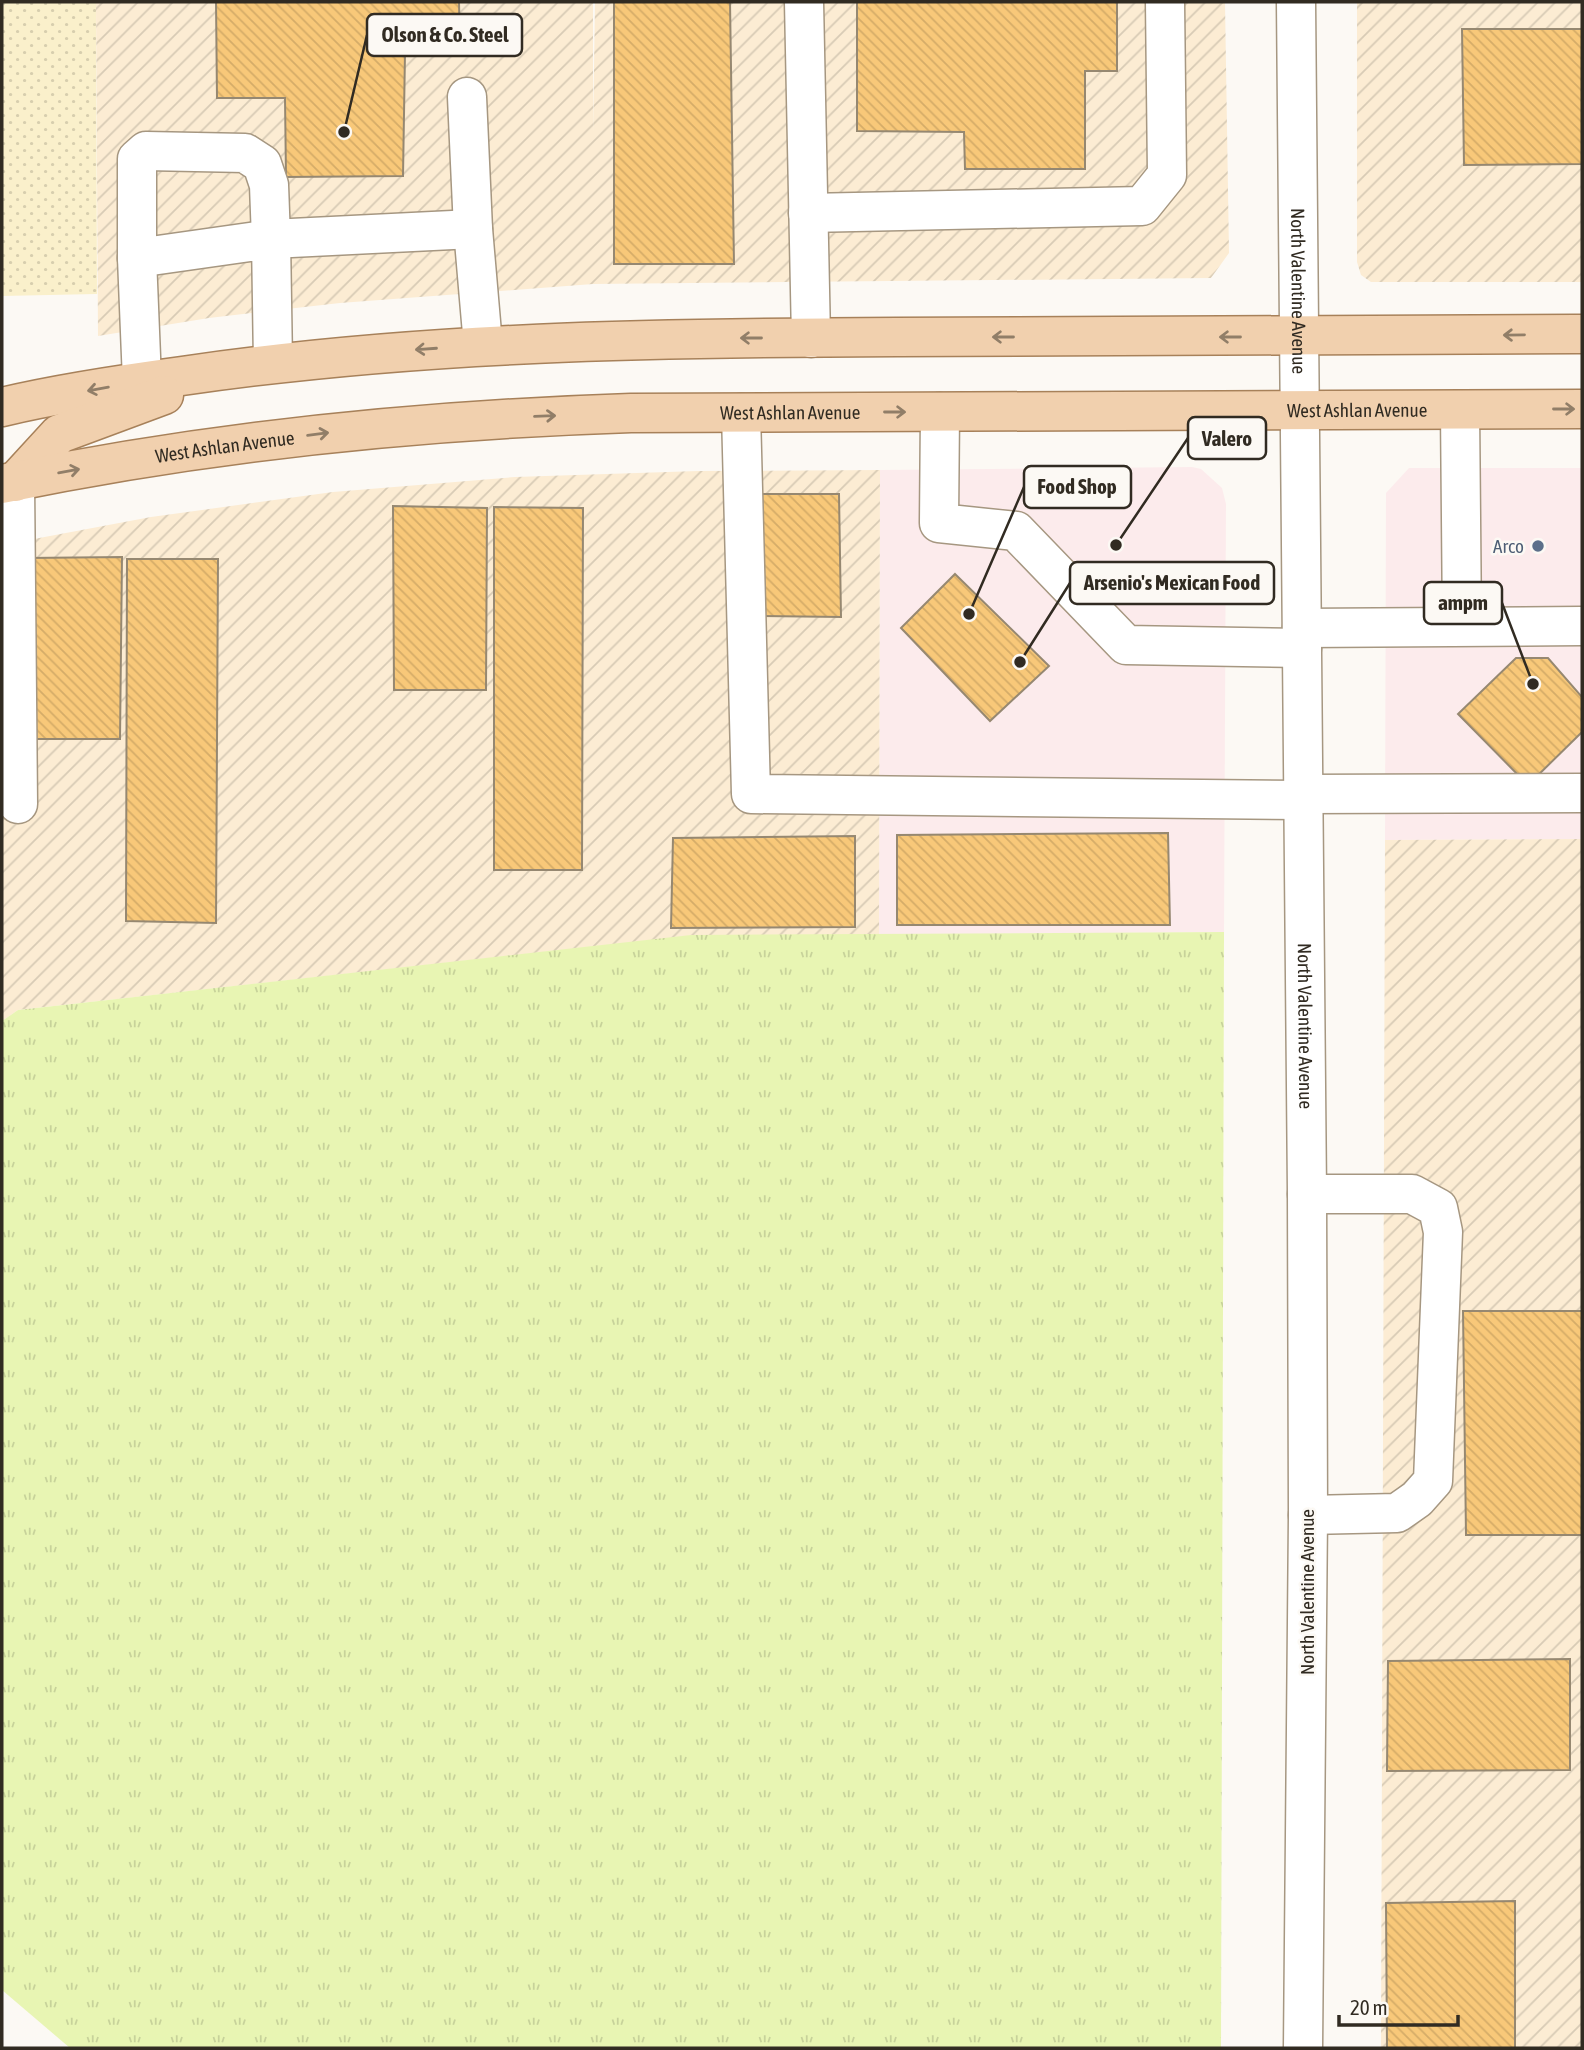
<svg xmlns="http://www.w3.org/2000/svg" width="1584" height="2050" viewBox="0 0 1584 2050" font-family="'Asap Condensed',sans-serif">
<defs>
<pattern id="industrial-furrows" width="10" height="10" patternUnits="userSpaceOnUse" patternTransform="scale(1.75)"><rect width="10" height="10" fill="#fcecd3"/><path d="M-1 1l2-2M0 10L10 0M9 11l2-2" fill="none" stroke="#d8cbb5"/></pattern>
<pattern id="grass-tufts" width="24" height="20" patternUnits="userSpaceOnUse" patternTransform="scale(1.75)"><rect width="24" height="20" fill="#e8f5b3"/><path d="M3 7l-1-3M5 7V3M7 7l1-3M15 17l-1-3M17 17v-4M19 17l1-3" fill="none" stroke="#c7d29a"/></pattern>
<pattern id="sand-dots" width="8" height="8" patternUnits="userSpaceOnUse" patternTransform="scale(1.75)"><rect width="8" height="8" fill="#faf0cb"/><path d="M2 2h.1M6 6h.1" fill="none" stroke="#d7ceae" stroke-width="1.8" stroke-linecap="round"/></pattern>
<pattern id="building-back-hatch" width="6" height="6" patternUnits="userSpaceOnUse" patternTransform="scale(1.75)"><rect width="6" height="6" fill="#f8c879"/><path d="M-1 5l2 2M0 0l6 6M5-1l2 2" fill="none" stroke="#d5ac68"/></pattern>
</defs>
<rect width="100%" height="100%" fill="#fcf9f4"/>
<g fill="#fcebec">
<path d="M1192,467l9,2 21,19 4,16 -2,428 -345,3 1,-465z"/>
<path d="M1409,468h173v371l-197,1 1,-347z"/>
</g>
<g fill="url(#industrial-furrows)">
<path d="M96,2h497v131l2,-131h630l4,251 -18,25 -618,6 -253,19 -131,15 -111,18z"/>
<path d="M1357,2h225v280h-211l-10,-7 -4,-13z"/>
<path d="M880,470l-1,465h-182l-679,75 -16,11v-476l149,-28 182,-25 182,-15 183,-6z"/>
<path d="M1582,839v1209h-201l4,-1208z"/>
</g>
<path fill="url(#grass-tufts)" d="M1224,932l-3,1116h-1151l-68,-58v-969l16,-11 673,-75z"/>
<path fill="url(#sand-dots)" d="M2,2h94l1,292 -95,2z"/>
<g fill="url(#building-back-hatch)" stroke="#968871" stroke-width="2">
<path d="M216,2h243l1,49 -55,2 -2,123 -117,1 -1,-79h-68z"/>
<path d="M614,2h116l4,262h-120z"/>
<path d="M857,2h260v69h-32v98h-120l-1,-37 -107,-1z"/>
<path d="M1462,29h120v135l-118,1z"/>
<path d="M761,494h78l2,123 -80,-1z"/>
<path d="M393,506l94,2 -1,182h-92z"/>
<path d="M494,507l89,1 -1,362h-88z"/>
<path d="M122,557l-2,182h-91l-2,-181z"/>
<path d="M127,559h91l-2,364 -90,-2z"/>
<path d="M955,574l94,92 -59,55 -89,-93z"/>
<path d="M1516,658h32l34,39v35l-54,53 -70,-71z"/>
<path d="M1168,833l2,92h-273v-90z"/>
<path d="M855,836v91l-184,1 2,-90z"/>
<path d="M1463,1311h119v224h-116z"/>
<path d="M1570,1659v111l-183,1 1,-110z"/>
<path d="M1515,1901v147h-128l-1,-145z"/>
</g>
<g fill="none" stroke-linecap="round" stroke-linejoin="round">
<defs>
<g id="minor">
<path d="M804,2l7,336"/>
<path id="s1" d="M1296,2l11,1192 1,321 -5,533"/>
<path d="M467,97l6,132 10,116"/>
<path d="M808,213l334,-7 25,-31 -2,-173"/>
<path d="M137,258l134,-19 2,124"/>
<path d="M142,381l-5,-123v-99l9,-8 99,2 17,11 7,21 2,54 202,-10"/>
<path d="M1460,410l2,216"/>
<path d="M940,412l-1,111 77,8 110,114 176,3"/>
<path d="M741,413l10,381 552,6"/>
<path d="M15,482l3,322"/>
<path d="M1302,628l280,-2"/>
<path d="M1303,794l279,-1"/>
<path d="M1307,1194h105l26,14 5,24 -10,249 -16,18 -20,14 -89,2"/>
</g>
<g id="major">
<path d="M2,407c59,-14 120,-23 180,-31 240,-35 473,-38 715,-39 229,0 457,-1 685,-3"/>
<path d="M15,482l44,-48 105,-39"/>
<path id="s2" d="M2,484c207,-43 418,-64 629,-71l951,-4"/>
</g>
</defs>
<use href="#minor" stroke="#a69781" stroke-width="41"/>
<use href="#major" stroke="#a7815a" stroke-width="41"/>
<use href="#minor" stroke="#fff" stroke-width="38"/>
<use href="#major" stroke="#f1d0ae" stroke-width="38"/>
</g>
<defs><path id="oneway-shaft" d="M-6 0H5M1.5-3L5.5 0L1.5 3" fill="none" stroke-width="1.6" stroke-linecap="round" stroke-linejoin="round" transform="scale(1.75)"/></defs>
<g stroke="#917e68">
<use href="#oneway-shaft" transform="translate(1514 335) rotate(179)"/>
<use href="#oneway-shaft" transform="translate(1003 337) rotate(180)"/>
<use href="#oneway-shaft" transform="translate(1230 337) rotate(180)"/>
<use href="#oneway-shaft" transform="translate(751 338) rotate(180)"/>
<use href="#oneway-shaft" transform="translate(426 349) rotate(176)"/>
<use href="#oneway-shaft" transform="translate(98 389) rotate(170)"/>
<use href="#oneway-shaft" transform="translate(1564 409)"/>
<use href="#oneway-shaft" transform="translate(895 412)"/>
<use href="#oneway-shaft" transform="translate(545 416) rotate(-2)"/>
<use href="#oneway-shaft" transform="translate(318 434) rotate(-7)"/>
<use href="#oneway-shaft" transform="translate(69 471) rotate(-10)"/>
</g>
<circle fill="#5c6f8a" stroke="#fcf9f4" stroke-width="2.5" cx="1538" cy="546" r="7"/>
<g text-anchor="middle" stroke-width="5" stroke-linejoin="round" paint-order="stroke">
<g font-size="19" fill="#312b22" stroke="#fcf9f4">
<text dy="7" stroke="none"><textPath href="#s1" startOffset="289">North Valentine Avenue</textPath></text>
<text dy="7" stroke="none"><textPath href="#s2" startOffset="1360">West Ashlan Avenue</textPath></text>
<text dy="7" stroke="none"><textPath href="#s2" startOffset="793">West Ashlan Avenue</textPath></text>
<text dy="7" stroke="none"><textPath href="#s2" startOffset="226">West Ashlan Avenue</textPath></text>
<text dy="7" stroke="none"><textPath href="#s1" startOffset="1024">North Valentine Avenue</textPath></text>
<text transform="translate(1307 1592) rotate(-90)" y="7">North Valentine Avenue</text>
</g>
<g font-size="19" fill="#4e5e75" stroke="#fcf9f4" text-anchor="end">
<text x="1524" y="553">Arco</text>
</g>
</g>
<path fill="none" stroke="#312b22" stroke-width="2.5" d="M344 132L367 35M1116 545L1188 438M969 614L1024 487M1020 662L1070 583M1533 684L1502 603"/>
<g fill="#312b22" stroke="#fcf9f4" stroke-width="2.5">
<circle cx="344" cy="132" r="7"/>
<circle cx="1116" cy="545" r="7"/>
<circle cx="969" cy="614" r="7"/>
<circle cx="1020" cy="662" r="7"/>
<circle cx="1533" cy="684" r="7"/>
</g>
<g fill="#fcf9f4" stroke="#312b22" stroke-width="2.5">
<rect x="367" y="14" width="155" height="42" rx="7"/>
<rect x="1188" y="417" width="78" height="42" rx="7"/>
<rect x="1024" y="466" width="107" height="42" rx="7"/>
<rect x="1070" y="562" width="204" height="42" rx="7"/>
<rect x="1424" y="582" width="78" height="42" rx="7"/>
</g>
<g font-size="21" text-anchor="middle" font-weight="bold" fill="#312b22">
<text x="445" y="42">Olson &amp; Co. Steel</text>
<text x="1227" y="446">Valero</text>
<text x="1077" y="494">Food Shop</text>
<text x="1172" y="590">Arsenio's Mexican Food</text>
<text x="1463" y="610">ampm</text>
</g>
<rect width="1584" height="2050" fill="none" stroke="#312b22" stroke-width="7"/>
<path d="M1339 2015v10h119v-10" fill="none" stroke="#312b22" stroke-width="3.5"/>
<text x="1350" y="2015" font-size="21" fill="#312b22" stroke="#fcf9f4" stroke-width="5" paint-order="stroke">20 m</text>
</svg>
